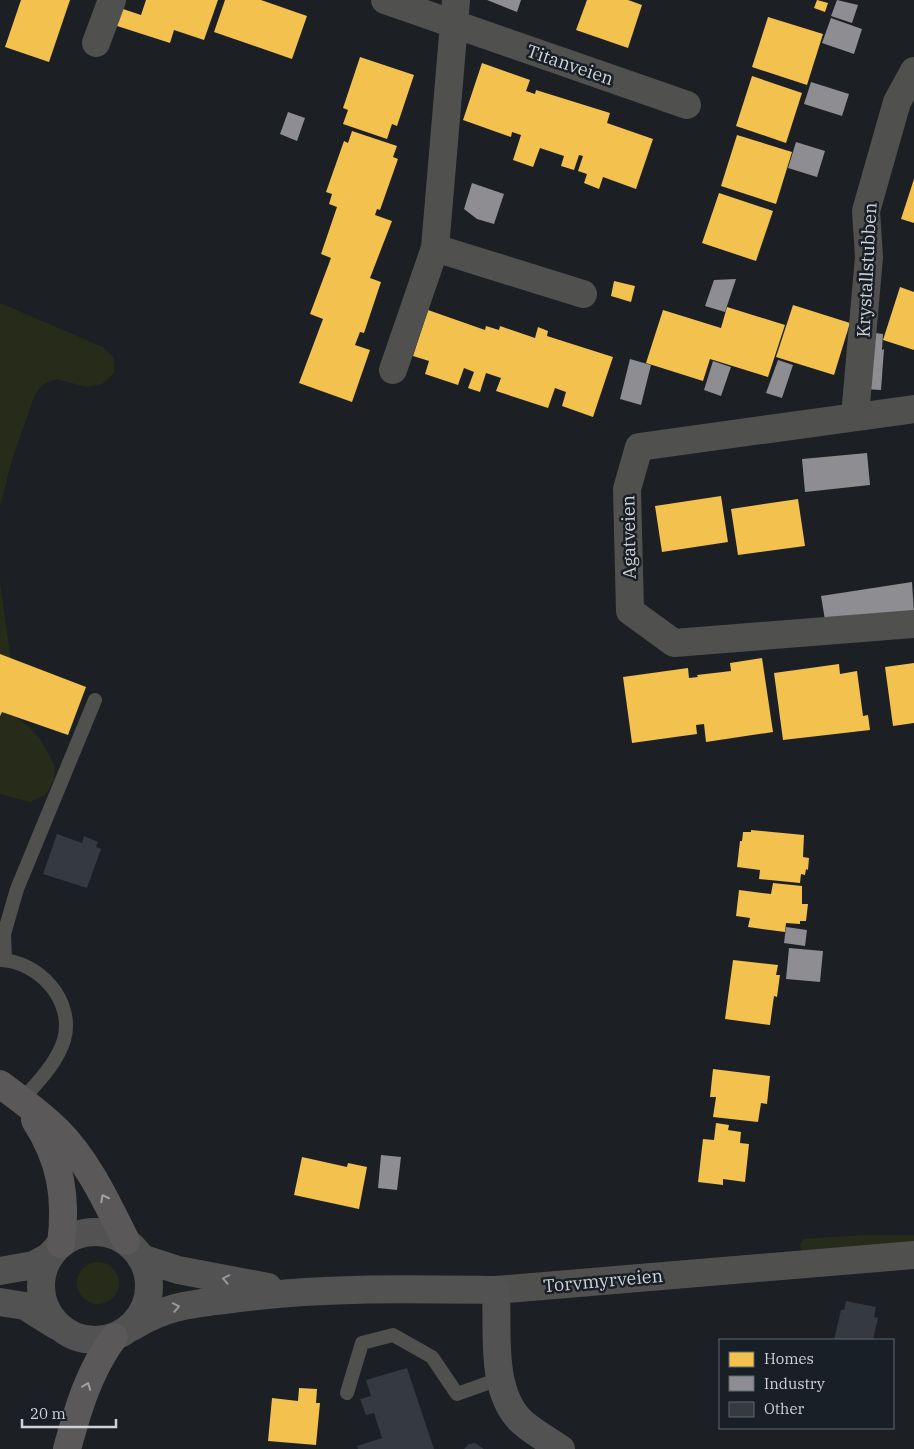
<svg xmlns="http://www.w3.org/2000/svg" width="914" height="1449" viewBox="0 0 914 1449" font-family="'IBM Plex Serif',serif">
<rect width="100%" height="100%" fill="#1c1f23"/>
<g fill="#262c19">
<path d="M0,303l103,44 11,11v15l-12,11 -16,3 -30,-8 -14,6 -8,12 -22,63 -12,47z"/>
<path d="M0,582l11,79 -2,45 8,12 12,9 11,12 15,27 -1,15 -9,14 -15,7 -30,-8z"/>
<path d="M863,1235h51v11l-112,4 -3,-4 4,-7z"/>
<circle cx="98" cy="1283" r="21"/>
</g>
<g fill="#f2c14e">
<path d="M21,0h49l-21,62 -44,-15z"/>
<path d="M146,0h72l-14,40 -30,-10 -4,13 -56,-18 6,-17 21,7z"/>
<path d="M225,0h36l46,16 -15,43 -78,-27z"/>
<path d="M587,0h41l14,5 -14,43 -52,-18z"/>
<path d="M817,0l11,3 -3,9 -11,-4z"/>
<path d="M768,17l55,17 -16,51 -55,-18z"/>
<path d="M360,57l54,18 -17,51 -5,-2 -5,15 -44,-15 5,-14 -5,-2z"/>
<path d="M482,63l48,17 -4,11 9,3 1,-4 74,23 -3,10 46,16 -17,50 -33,-12 -4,12 -15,-6 3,-9 -9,-3 5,-15 -4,-1 -5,15 -13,-4 3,-10 -24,-8 -7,19 -20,-7 8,-25 -9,-3 -1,5 -48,-17z"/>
<path d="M752,76l50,17 -16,50 -50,-17z"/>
<path d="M352,131l45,15 -4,11 5,2 -18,51 -3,-1 -2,6 17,6 -22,57 11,4 -17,51 -4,-1 -5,13 15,5 -18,52 -53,-19 24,-64 -13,-5 21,-56 -10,-4 16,-47 -8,-3 3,-10 -6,-2 18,-51 4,2z"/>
<path d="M737,135l55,17 -16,52 -55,-18z"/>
<path d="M914,179v44l-13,-4z"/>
<path d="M719,193l54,18 -17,50 -54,-18z"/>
<path d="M614,281l21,5 -4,16 -20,-6z"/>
<path d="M900,287l14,5v58l-31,-10z"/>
<path d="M793,305l57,18 -16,52 -58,-18z"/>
<path d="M727,307l58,18 -17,52 -58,-18 -7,22 -57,-18 17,-53 58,18z"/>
<path d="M428,310l57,20 1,-4 13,4 1,-4 35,12 3,-11 10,4 -1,5 66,21 -20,60 -31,-11 4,-14 -11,-4 -7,20 -52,-17 5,-13 -15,-5 -6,19 -12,-4 6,-16 -10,-4 -6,17 -33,-11 4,-13 -16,-5z"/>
<path d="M721,496l7,46 -66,10 -7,-46z"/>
<path d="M798,499l7,47 -67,9 -7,-46z"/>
<path d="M0,654l86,33 -18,48 -66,-23 -2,4z"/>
<path d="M762,658l11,74 -67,10 -2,-18 -8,1 1,9 -65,9 -9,-66 65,-9 1,10 9,-1 -1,-2 34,-4 -1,-8z"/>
<path d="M914,663v60l-21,3 -8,-59z"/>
<path d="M839,664l1,10 17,-3 6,45 5,-1 2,15 -87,10 -9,-67z"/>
<path d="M751,830l53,5 -1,22 6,1 -1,12 -2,-1 -1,6 -4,-1 -1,9 -41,-4 1,-9 -23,-3 3,-26h2l1,-9h8z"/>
<path d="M773,883l29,3v18h6l-2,17h-6v3l-14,-1 -1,9 -37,-5 2,-9 -14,-2 3,-26 32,4z"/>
<path d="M733,960l45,5 -2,10h4l-3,22 -3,-1 -4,29 -45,-6z"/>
<path d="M713,1069l57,7 -3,28 -6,-1 -3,19 -45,-5 3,-20h-6z"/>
<path d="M716,1123l13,2 -1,5 13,2 -1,11 9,1 -4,38 -22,-3v6l-25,-3 5,-43 11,1z"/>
<path d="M302,1157l45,10 1,-4 19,4 -8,42 -65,-14z"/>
<path d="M299,1388l18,1 -1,14h4l-4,42 -48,-4 4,-43 26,3z"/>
</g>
<g fill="#8d8d92">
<path d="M487,0h34l-4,12z"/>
<path d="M837,0l21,5 -6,18 -21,-7z"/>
<path d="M831,18l31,11 -8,25 -32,-11z"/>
<path d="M811,82l38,12 -7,22 -38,-12z"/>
<path d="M288,112l17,6 -8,23 -17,-7z"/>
<path d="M796,142l29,9 -8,26 -29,-9z"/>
<path d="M472,183l32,11 -10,30 -17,-5 -13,-10z"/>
<path d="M736,279l-11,33 -20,-6 9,-26z"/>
<path d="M868,332l15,2 -1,16 2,-1 -3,41 -18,-1z"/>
<path d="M630,359l21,6 -10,40 -21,-6z"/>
<path d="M778,360l15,5 -11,33 -16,-5z"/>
<path d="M713,361l18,6 -10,29 -17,-6z"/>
<path d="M867,453l3,32 -65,7 -3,-33z"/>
<path d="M912,582l2,31 -88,13 -5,-30z"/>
<path d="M786,927l21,3 -2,16 -21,-3z"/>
<path d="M789,948l34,3 -3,31 -34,-3z"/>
<path d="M381,1155l20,2 -4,33 -19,-2z"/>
</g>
<g fill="#353a40">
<path d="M57,834l25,9 2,-7 14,6 -2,5 5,2 -14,39 -44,-14z"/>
<path d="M846,1301l30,6 -2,10 4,1 -5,22h-39l7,-30h3z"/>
<path d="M407,1368l27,81h-76l-1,-3 25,-8 -8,-25 -8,2 -6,-16 11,-3 -5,-16z"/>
<path d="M475,1443l9,6h-20l5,-5z"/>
</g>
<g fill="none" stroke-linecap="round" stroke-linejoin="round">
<g stroke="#50504f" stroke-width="14">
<path d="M0,960c39,1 75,41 64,80 -7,23 -27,43 -42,60"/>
<path d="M5,960l-1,-26 13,-45 78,-189"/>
<path d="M347,1393l15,-50 31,-8 39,22 25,37 42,-15"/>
</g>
<g stroke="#50504f" stroke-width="28">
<path d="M385,0l302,105"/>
<path d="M96,43l16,-43"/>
<path d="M435,248l148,46"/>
<path d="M393,370l42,-122 21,-248"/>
<path d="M914,409l-275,38 -12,42 3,122 44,32 240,-19"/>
<path d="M855,416l14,-159 -3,-46 31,-109 17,-31"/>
<path d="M496,1290l418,-35"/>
</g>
<g stroke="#525252" stroke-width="28">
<circle cx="95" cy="1286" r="54"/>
<path d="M141,1258l37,12 90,17"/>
<path d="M0,1271l34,-6 16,-9"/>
<path d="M0,1302l25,4 30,19"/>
<path d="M132,1327c39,-24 65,-23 109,-29 85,-11 170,-9 255,-8 2,40 -6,99 24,130 11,11 28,20 41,29"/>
</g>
<g stroke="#5a5858" stroke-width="28">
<path d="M0,1084c19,14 40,29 57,46 31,31 50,73 69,111"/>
<path d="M35,1120c26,40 32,78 26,124"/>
<path d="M67,1449c11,-40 22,-78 47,-112"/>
</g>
</g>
<defs><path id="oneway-chevron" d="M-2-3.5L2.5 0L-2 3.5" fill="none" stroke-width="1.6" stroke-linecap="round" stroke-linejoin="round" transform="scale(1.25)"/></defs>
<g stroke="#a0a1a4">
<use href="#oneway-chevron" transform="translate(104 1198) rotate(-117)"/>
<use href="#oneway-chevron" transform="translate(87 1386) rotate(-69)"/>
</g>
<g stroke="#96989b">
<use href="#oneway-chevron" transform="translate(226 1279) rotate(-169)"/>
<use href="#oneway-chevron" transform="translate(176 1307) rotate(-11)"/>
</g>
<g text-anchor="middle" stroke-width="5" stroke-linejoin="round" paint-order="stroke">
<g font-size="18" fill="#ced2d7" stroke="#191f26">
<text transform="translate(570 65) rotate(19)" y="6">Titanveien</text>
<text transform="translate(867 270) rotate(-87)" y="6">Krystallstubben</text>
<text transform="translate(629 537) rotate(-91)" y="6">Agatveien</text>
<text transform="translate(603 1281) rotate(-5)" y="6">Torvmyrveien</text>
</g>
</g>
<rect x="719" y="1339" width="175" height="90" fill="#191f26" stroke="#61676d"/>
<rect x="729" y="1352" width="25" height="15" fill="#f2c14e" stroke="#61676d"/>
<text x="764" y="1364" font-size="15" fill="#ced2d7">Homes</text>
<rect x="729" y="1376" width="25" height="15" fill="#8d8d92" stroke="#61676d"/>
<text x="764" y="1389" font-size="15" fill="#ced2d7">Industry</text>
<rect x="729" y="1402" width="25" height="15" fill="#353a40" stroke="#61676d"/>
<text x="764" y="1414" font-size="15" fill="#ced2d7">Other</text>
<path d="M22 1419v8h94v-8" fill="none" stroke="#ced2d7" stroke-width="2.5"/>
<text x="30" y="1419" font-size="15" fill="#ced2d7" stroke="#191f26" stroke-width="4" paint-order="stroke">20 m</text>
</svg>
